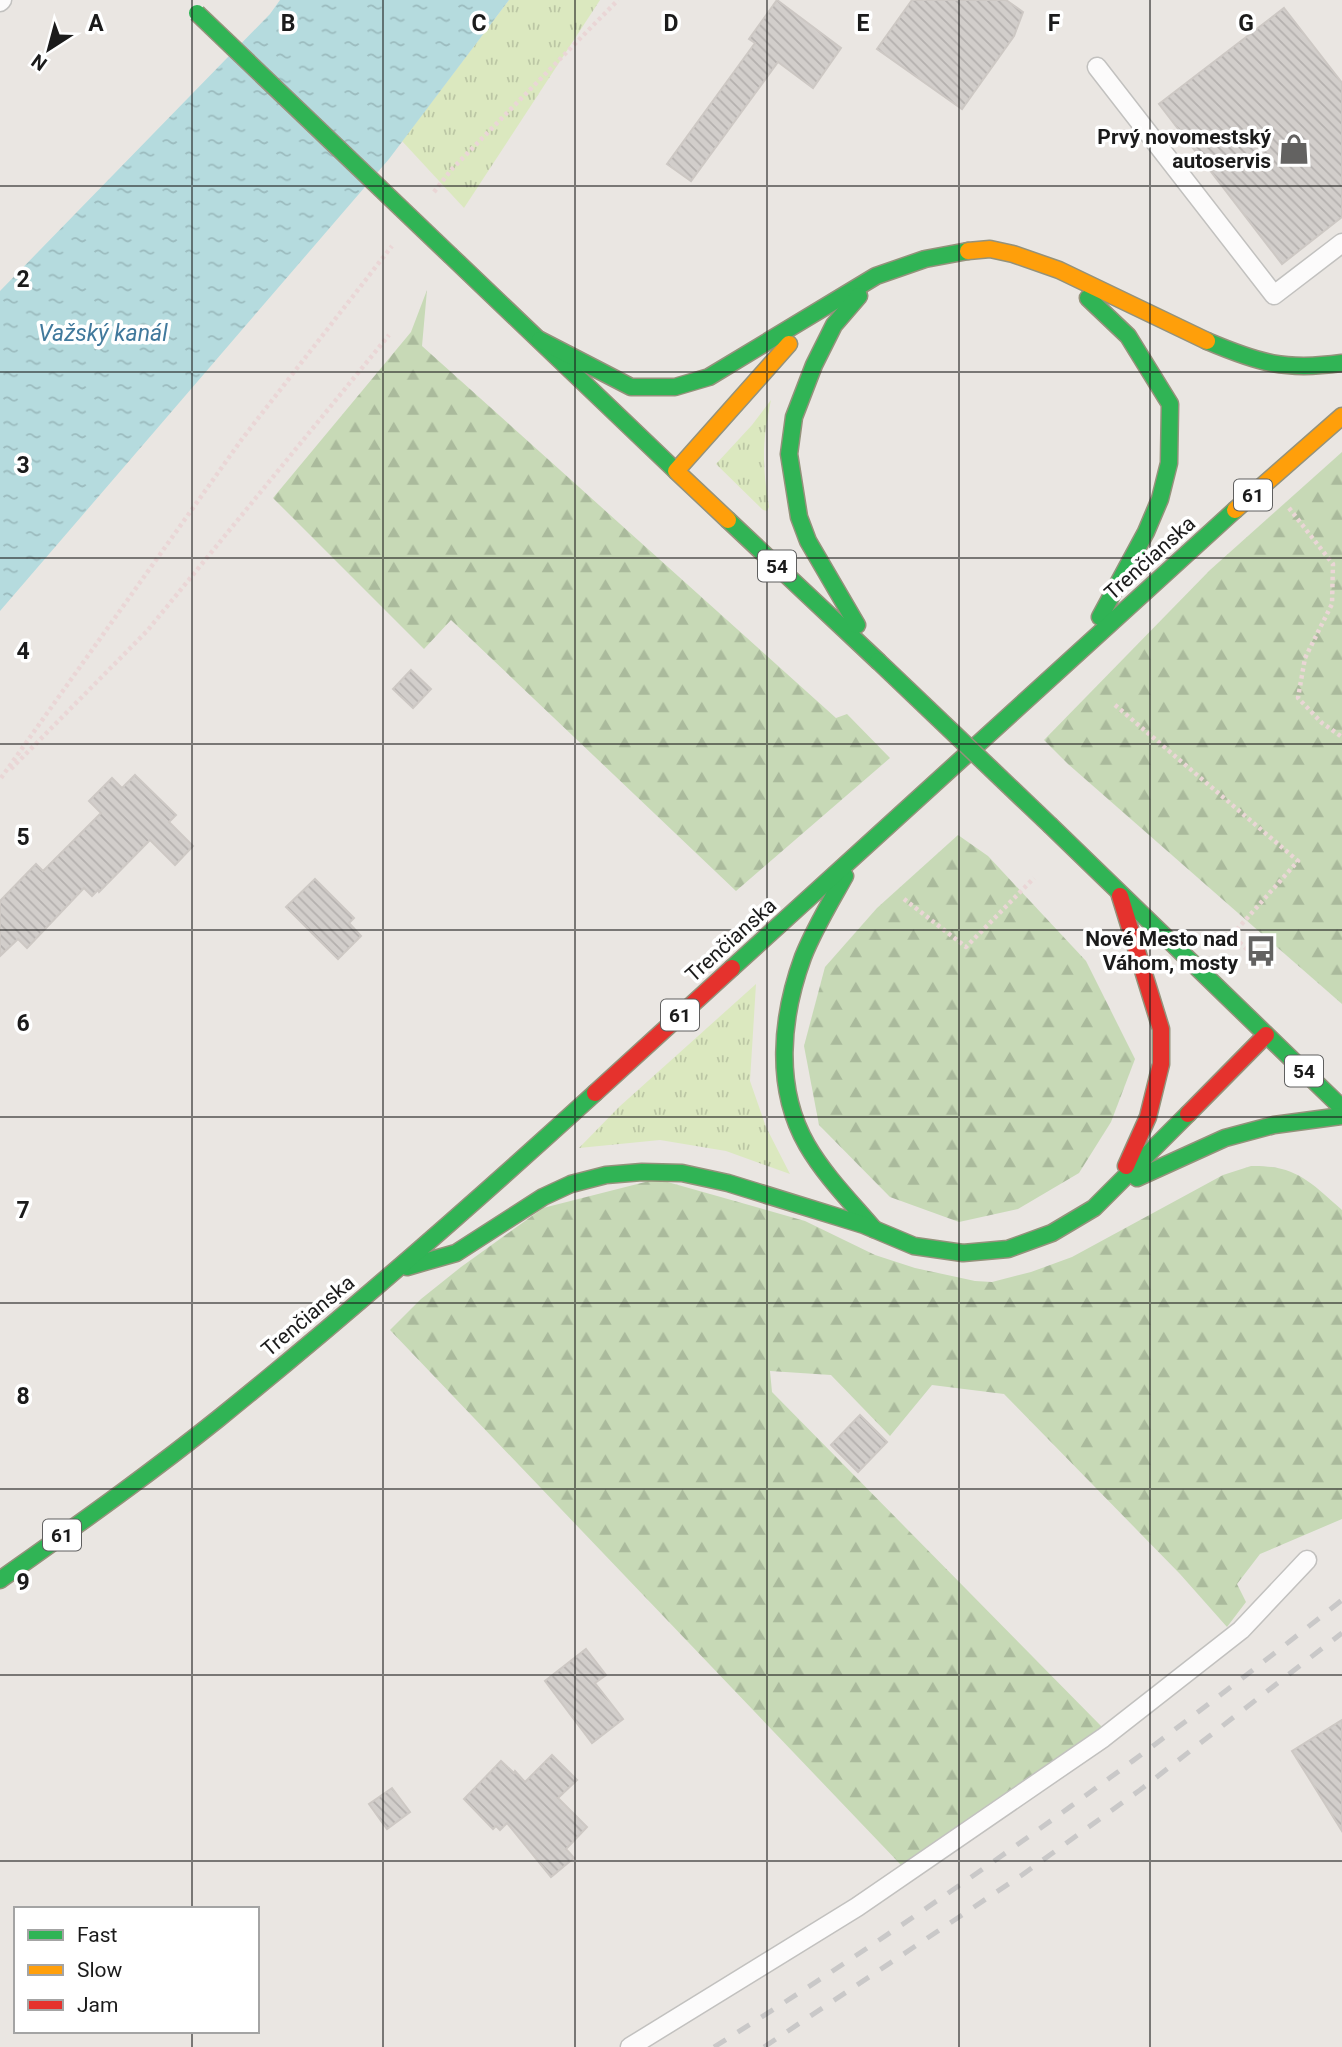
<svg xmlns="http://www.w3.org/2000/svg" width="1342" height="2047" viewBox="0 0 1342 2047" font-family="Roboto,sans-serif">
<defs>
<pattern id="grass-tufts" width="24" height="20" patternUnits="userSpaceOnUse" patternTransform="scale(1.75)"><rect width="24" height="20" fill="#dbe8bf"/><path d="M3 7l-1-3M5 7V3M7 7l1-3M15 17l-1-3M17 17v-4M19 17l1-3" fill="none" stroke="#bbc6a4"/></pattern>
<pattern id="forest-firs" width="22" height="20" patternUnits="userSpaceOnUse" patternTransform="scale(1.75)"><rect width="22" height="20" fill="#c7d9b6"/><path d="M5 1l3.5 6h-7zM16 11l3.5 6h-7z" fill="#aaba9c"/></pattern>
<pattern id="water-ripples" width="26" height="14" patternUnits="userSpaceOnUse" patternTransform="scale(1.75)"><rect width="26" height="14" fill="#b5dbde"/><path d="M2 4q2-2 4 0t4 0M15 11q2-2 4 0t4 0" fill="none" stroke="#9bbbbe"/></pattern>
<pattern id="building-back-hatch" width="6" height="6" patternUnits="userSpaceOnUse" patternTransform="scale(1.75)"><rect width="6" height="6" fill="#d2cecb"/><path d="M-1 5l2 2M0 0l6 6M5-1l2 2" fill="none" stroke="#b4b0ae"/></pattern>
</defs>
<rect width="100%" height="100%" fill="#eae6e2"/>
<g fill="url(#grass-tufts)">
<path d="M509,0h91l-136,208 -62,-67z"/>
<path d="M771,400c-9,43 -9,63 -2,107l-2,4 -4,-1 -47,-46 36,-39z"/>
<path d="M756,984l-6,97 16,46 24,47 -64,-23 -66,-11 -81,8 40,-41z"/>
</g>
<g fill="url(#forest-firs)">
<path d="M427,290l-5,56 414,372 11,-4 43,44 -154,133 -285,-271 -27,29 -151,-151 138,-166z"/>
<path d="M1342,452v552l-274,-240 -24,-24 166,-170z"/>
<path d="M958,835l30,21 98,105 49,98 -24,63 -32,51 -61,36 -59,13 -69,-25 -71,-72 -15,-79 21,-79 52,-59z"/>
<path d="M1251,1166c45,-1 59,16 91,44v309l-82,35 -23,30 9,18 -19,25 -47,-53 -176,-180 -72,-9 -42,51 -59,-61 -61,-4 2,21 330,335 -201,138 -511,-535 31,-31 40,-32 82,-59 114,-29 148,42 70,34 40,13 60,13 17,1 39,-10 41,-15 151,-82z"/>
</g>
<path fill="url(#water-ripples)" d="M280,0h229l-120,159 -389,452v-320l270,-277z"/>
<g fill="url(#building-back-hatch)" stroke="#cdc8c4" stroke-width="2">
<path d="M777,0l64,48 -28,40 -35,-26 -87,119 -24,-17 88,-121 -6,-4z"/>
<path d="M912,0h94l17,12 -9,24 -52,73 -85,-60z"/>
<path d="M1284,8l58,75v134l-60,47 -123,-160z"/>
<path d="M411,670l20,19 -18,19 -20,-19z"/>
<path d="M135,775l41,40 -7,7 24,24 -18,19 -25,-25 -51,52 -1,-2 -6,6 -8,-8 -57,60 -9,-9 -18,17v-55l36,-37 7,7 58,-58 -12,-12 23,-23 10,10z"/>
<path d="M315,879l39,39 -5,5 12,13 -23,23 -52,-52z"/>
<path d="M860,1415l27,27 -29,30 -27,-27z"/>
<path d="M586,1649l20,26 -11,8 28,36 -31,24 -47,-62z"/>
<path d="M1342,1720v111l-50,-80z"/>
<path d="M552,1755l25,25 -19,18 29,29 -21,22 8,9 -23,19 -44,-54 -7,7 -4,-4 -3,3 -29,-30 37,-38 13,12 1,-2 10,11z"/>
<path d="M392,1788l18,24 -23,17 -18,-25z"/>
</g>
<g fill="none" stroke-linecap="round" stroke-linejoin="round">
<defs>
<g id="lane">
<path d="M0,2l2,-2"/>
<path d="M1097,67l177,228 68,-52"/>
<path d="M630,2047l227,-140 246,-169 138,-108 66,-70"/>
</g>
<g id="fast">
<path d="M451,256l225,215"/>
<path d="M1088,298l40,38 42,68 -1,59 -9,36 -14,33 -46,85"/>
<path d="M540,340l91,47h44l34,-10 167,-101 49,-17 43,-8"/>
<path d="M1207,341c52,22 78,30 135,22"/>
<path d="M728,520l150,141"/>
<path d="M857,625l-49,-84 -9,-24 -10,-63 5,-37 20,-52 20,-40 25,-29"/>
<path d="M1051,826l291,282"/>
<path d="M845,876c-15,27 -31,53 -42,81 -22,60 -29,131 4,188 18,31 44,57 67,84"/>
<path d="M732,968l503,-458"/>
<path d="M1137,1178l88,-40 49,-13 68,-9"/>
<path d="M407,1267l49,-14 87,-56 28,-13 35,-9 36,-3 40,1 46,10 136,42 50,21 49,7 45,-4 44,-16 42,-25 94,-94"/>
<path d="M0,1580c73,-52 147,-104 218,-161 129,-104 254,-214 377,-326"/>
</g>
<g id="slow">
<path d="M968,251l22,-2 23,5 46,16 148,71"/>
<path d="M1235,510l107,-94"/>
<path d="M728,520l-52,-49 113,-127"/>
</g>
<g id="jam">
<path d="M1120,896l41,133v35l-13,53 -22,49"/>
<path d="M595,1093l137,-125"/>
<path d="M1188,1114l78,-79"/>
</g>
</defs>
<use href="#lane" stroke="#c2c1bf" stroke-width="21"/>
<use href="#fast" stroke="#94927b" stroke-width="19"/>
<use href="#slow" stroke="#94927b" stroke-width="19"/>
<use href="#jam" stroke="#94927b" stroke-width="19"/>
<g stroke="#ead6d6" stroke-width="4.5" stroke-dasharray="3.5 3.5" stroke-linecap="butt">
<path d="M434,192l18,-23 166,-169"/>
<path d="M1289,508l44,56 -1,40 -27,54 -7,40 24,25 20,14"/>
<path d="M1115,705l183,156 -66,74 23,22 6,-6"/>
<path d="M11,769l136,-138 242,-296"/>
<path d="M1,778l241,-339 150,-193"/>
<path d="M904,899l62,48 68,-69"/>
</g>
<use href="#lane" stroke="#fcfbfb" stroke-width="18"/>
<use href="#fast" stroke="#30b455" stroke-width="16"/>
<use href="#slow" stroke="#ff9f0a" stroke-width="16"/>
<use href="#jam" stroke="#e5322d" stroke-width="16"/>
<g stroke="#c9c8c8" stroke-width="5" stroke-dasharray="14 14" stroke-linecap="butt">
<path d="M714,2047c218,-136 427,-287 628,-447"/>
<path d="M764,2047l258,-172 118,-85 202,-157"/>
</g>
<defs>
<g id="fast-bridge">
<path d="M197,13l254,243"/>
<path d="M878,661l173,165"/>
</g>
</defs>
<use href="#fast-bridge" stroke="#94927b" stroke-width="19" stroke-linecap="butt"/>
<use href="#fast-bridge" stroke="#30b455" stroke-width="16"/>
</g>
<path fill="none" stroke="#1b1b1b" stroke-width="2" stroke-opacity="0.55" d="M192,0v1909M383,0v2047M575,0v2047M767,0v2047M959,0v2047M1150,0v2047M0,186h1342M0,372h1342M0,558h1342M0,744h1342M0,930h1342M0,1117h1342M0,1303h1342M0,1489h1342M0,1675h1342M0,1861h1342M192,2031v16"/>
<defs>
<symbol id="shop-bare" viewBox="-9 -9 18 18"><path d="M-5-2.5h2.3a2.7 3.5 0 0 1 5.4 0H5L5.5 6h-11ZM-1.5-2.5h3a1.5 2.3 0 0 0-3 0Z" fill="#636261" stroke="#fff" stroke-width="2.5" paint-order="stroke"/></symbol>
<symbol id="bus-bare" viewBox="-9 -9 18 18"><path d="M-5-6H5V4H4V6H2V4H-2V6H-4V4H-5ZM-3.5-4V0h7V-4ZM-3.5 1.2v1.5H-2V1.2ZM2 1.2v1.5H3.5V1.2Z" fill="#636261" stroke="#fff" stroke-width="2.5" paint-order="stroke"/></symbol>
</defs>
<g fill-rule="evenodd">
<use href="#shop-bare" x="1272" y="127" width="44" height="44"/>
<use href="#bus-bare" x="1239" y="929" width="44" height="44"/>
</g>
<g text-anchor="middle" stroke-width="7" stroke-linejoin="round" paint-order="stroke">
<g fill="#fff" stroke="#5f5f5f" stroke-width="2">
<rect x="1234" y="479.5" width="38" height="31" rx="5"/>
<rect x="758" y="550.5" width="38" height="31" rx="5"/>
<rect x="661" y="999.5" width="38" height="31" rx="5"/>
<rect x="1285" y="1055.5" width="38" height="31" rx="5"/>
<rect x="43" y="1519.5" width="38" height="31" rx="5"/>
</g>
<g font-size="19" font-weight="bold" fill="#1b1b1b">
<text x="1253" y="502">61</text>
<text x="777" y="573">54</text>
<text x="680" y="1022">61</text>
<text x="1304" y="1078">54</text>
<text x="62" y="1542">61</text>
</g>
<g font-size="21" font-weight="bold" fill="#1b1b1b" stroke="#fff" text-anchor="end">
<text x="1271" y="144">Prvý novomestský<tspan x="1271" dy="24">autoservis</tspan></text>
<text x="1238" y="946">Nové Mesto nad<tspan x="1238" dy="24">Váhom, mosty</tspan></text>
</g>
<g font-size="21" fill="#1b1b1b" stroke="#fff">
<text transform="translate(1150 558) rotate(-42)" y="7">Trenčianska</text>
<text transform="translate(731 940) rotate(-42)" y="7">Trenčianska</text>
<text transform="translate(308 1316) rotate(-40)" y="7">Trenčianska</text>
</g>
<g font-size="23" font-style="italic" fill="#41799c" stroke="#fff">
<text x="103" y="341">Važský kanál</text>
</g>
</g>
<g font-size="23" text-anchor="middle" font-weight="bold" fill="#1b1b1b" stroke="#fff" stroke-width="7" stroke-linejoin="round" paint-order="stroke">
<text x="96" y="31">A</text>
<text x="288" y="31">B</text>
<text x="479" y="31">C</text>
<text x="671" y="31">D</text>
<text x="863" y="31">E</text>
<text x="1054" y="31">F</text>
<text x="1246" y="31">G</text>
<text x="23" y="287">2</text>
<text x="23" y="473">3</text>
<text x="23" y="659">4</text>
<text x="23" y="845">5</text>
<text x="23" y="1031">6</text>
<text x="23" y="1218">7</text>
<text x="23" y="1404">8</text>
<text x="23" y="1590">9</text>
</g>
<rect x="14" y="1907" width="245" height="126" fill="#ffffff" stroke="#a4a4a4" stroke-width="2"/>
<rect x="28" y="1930" width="35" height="10" fill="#30b455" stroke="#a4a4a4" stroke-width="2"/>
<text x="77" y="1942" font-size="21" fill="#1b1b1b">Fast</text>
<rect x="28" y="1965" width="35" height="10" fill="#ff9f0a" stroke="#a4a4a4" stroke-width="2"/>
<text x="77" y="1977" font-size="21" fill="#1b1b1b">Slow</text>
<rect x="28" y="2000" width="35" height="10" fill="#e5322d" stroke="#a4a4a4" stroke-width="2"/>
<text x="77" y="2012" font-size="21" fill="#1b1b1b">Jam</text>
<g transform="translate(49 49) rotate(216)" stroke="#ffffff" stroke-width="5" paint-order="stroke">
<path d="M0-5L12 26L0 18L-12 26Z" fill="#1b1b1b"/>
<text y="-10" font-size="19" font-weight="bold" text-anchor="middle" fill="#1b1b1b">N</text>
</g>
</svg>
